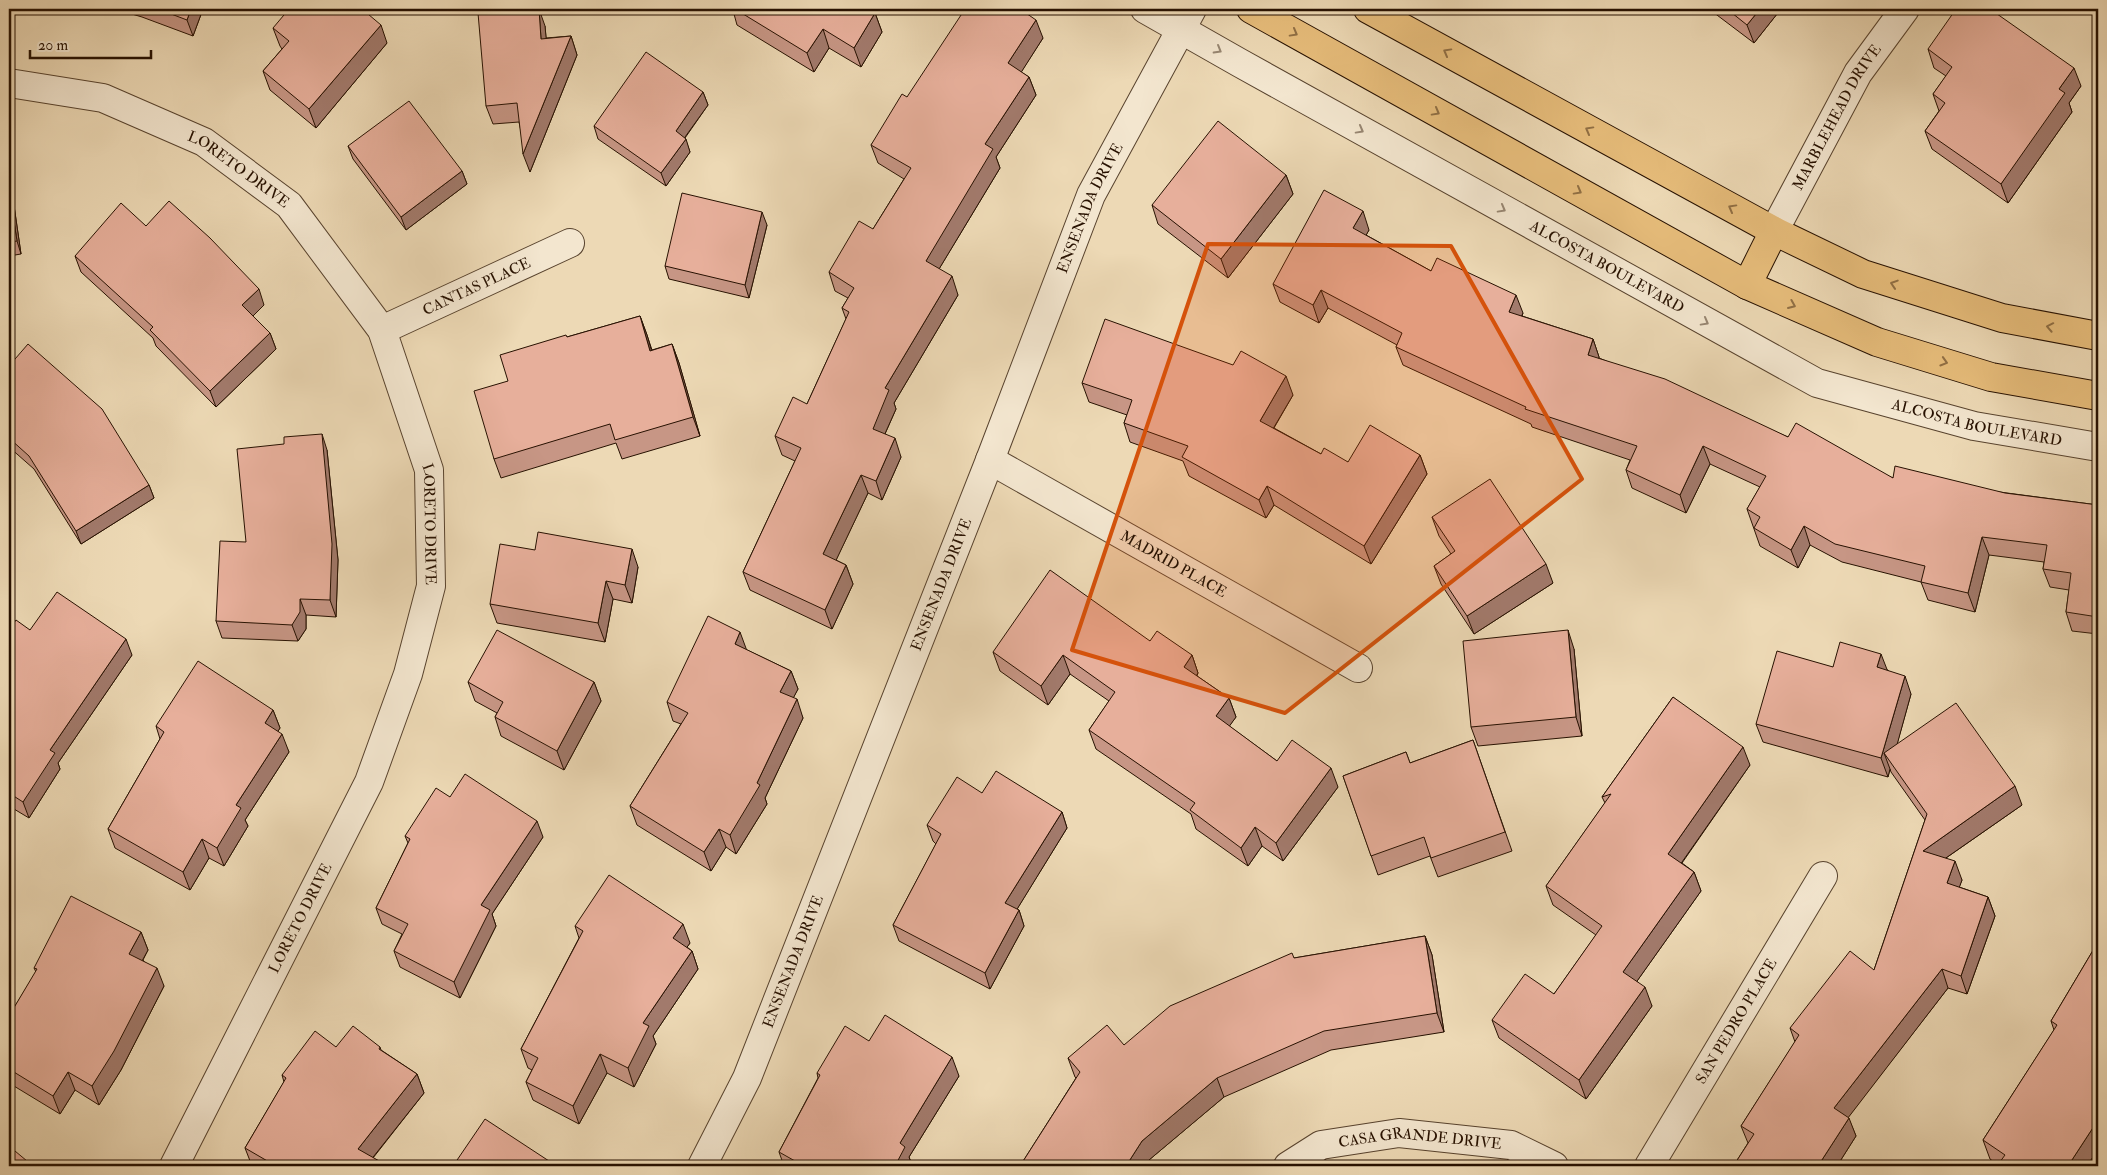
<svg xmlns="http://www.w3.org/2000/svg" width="2107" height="1175" viewBox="0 0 2107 1175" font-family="'IM FELL Double Pica',serif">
<rect width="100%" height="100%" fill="#edd9b5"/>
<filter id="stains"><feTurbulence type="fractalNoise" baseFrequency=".004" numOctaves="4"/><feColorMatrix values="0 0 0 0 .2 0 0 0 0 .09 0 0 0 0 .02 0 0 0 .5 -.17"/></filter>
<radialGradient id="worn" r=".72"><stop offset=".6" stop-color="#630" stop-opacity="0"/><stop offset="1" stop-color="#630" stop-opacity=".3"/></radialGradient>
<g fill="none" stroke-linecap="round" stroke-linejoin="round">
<defs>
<g id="minor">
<path id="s1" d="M1145,9l95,54 577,320 157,43 124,21"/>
<path id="s2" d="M9,83l94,15 101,44 85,63 93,125 47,140 2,116 -23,88 -39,108 -195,384"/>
<path id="s3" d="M1774,231l84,-158 47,-64"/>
<path id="s4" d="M382,330l188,-87"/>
<path id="s5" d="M990,460l368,208"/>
<path id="s6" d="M702,1166l45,-88 243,-618 101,-265 101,-186"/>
<path id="s7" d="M1288,1166l33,-21 78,-12 112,12 43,21"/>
<path id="s8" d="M1649,1166l174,-290"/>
</g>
<g id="major">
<path d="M1251,9l496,276 130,57 114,35 107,19"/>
<path d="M1368,9l406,222 89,43 139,44 96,18"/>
<path d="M1747,285l27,-54"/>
</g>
</defs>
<use href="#minor" stroke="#58432e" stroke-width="30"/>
<use href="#major" stroke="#271101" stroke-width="30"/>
<use href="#minor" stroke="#f3e6cf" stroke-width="28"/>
<use href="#major" stroke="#e6bc7a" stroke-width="28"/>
</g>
<g fill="#c79685" stroke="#271101">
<path d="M115,9h88l-10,27 -51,-19z"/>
<path d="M723,9h147l-1,1 6,3 7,19 -21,35 -32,-19 -15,24 -77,-47 -3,-11z"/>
<path d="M1709,9h72l-27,34z"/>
<path d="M545,26l1,12 25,-2 6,19 -47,117 -11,-50 -26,2 -7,-18z"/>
<path d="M273,28l114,15 -71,85 -46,-38 -7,-19 19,-22 -2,-3z"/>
<path d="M1043,38l-22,34 8,5 7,18 -40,62 4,11 -61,101 19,26 -64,108 2,6 -11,25 16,23 -19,43 -14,-7 -32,67 10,5 7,19 -21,45 -82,-39 -7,-18 52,-111 -13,-6 -7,-19 32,-32 39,-85 -4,-11 6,-10 -13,-7 -6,-19 44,-43 31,-50 -26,-16 -7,-18 36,-48z"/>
<path d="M1928,49l153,37 -12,17 3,9 -64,91 -76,-54 -7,-18 14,-20 -6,-17 13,-18 -12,-8z"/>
<path d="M703,92l5,13 -23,33 5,14 -24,34 -68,-47 -4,-13z"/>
<path d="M348,146l114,25 5,13 -61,46 -53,-71z"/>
<path d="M1286,175l7,19 -65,84 -70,-54 -6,-19z"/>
<path d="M9,179l2,6 10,69 -12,2z"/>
<path d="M767,225l-18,73 -80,-19 -4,-13z"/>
<path d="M146,226l118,79 -11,11 17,17 6,16 -60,58 -60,-61 -3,-8 -72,-66 -6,-16z"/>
<path d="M1369,230l-3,5 65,36 92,42 -1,3 71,23 6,18v1l189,79 105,41 205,27v129l-26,-3 -6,-19 3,-22 -19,-3 -7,-18 1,-7 -55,-7 -14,57 -47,-12 -7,-18 -79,-20 -32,-17 -12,23 -38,-22 -13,-37 13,-22 -50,-23 -24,49 -54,-25 -6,-18 4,-10 -98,-33 -1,-3 -128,-59 -7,-18 1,-2 -69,-37 -9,15 -39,-21 -7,-18z"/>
<path d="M640,316l7,19 5,15 20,-6 7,19 21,73 -78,23 -6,-16 -115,35 -7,-19 14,-78 59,-44z"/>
<path d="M9,366l140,119 5,13 -73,46 -47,-75 -25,-22z"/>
<path d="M1082,383l211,12 -19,33 47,26 27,8 72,-7 7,19 -56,90 -97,-59 -8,13 -77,-42 -6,-15 -53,-19 -6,-19 3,-8 -38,-13z"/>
<path d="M327,450l11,110 -2,57 -30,-2v14l-8,12 -76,-3 -6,-17 30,-79z"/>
<path d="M1432,517l121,66 -79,51 -33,-50 -7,-18 17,-12 -12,-18z"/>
<path d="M638,567l-6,36 -19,-4 -8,43 -108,-19 -7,-19z"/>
<path d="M9,630h21l102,25 -74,108 2,6 -31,49 -20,-12z"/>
<path d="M1150,641l42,14 6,18 -1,3 32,22 7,19 -7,9 48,35 61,26 -55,74 -21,-15 -14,20 -52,-37 -5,-15 -95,-65 -7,-19 20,-29 -39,-27 -22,31 -48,-34 -7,-19z"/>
<path d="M1574,649l8,87 -104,10 -7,-19z"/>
<path d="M747,650l44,21 7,18 -5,9 10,20 -38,80 2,6 -31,50 -10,-7 -15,24 -74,-46 -7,-19 51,-82 -8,-3 -6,-19z"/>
<path d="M1833,667l55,3 23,24 -14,50 125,61 -76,53 16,22 -3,7 29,10 7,19 -28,78 -19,-6 -100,129 8,19 -19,30h-103v-1l14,-22 -7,-17 54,-84 -5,-14 84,-58 51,-150 -34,-48 -1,-3 -2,8 -125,-35 -7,-18z"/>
<path d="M468,682h126l7,19 -37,69 -63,-34 -6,-19 2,-4 -22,-12z"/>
<path d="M1673,697l77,68 -68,98 12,9 7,19 -64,90 15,25 -66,93 -87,-61 -7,-18 62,-26 42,-59 -43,-30 -7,-19 59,-83 -3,-6z"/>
<path d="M273,710l7,18 -2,3 11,21 -44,68 3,6 -24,40 -15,-8 -19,32 -75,-42 -7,-19 52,-90 -4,-13z"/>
<path d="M1473,740l39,111 -74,26 -8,-21 -52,19 -35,-99 63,-24 4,11z"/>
<path d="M982,793l80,19 5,16 -50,81 2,1 5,16 -34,63 -91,-48 -6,-16 43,-81 -3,-3 -6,-16z"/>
<path d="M450,797l93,40 -51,77 4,12 -36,72 -60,-31 -6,-16 8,-17 -20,-10 -6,-16 32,-65 -3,-7z"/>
<path d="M575,926l115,17 -3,4 5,4 6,18 -45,67 3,8 -22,43 -27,-14 -28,51 -46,-24 -7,-18 6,-12 -4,-2 -7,-19 58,-111z"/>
<path d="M141,932l7,18 -5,10 21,26 -43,84 -22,35 -24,-15 -15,24 -51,-31v-67l27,-44 -2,-4z"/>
<path d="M1425,936l7,19 12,77 -113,18 -107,47 -75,63 -4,6h-125l56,-88 -1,-1 -7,-19 56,-13 170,-87z"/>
<path d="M2098,942v207l-11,17h-90l1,-1 -8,-6 -7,-19 71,-110 -3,-9z"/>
<path d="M869,1041l90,35 -50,81 3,8v1h-128l-5,-14 39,-74 -1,-5z"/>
<path d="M336,1047h44l1,3 36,24 7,19 -51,65 9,8h-130l-7,-18 39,-66 -2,-7z"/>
</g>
<g fill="#a27a6c" stroke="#271101">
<path d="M191,9h12l-10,27 -6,-16z"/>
<path d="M539,9l6,17 3,32 -7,-19z"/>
<path d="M1760,9h21l-27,34 -7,-18z"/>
<path d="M875,13l7,19 -21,35 -7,-19z"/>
<path d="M1036,20l7,18 -28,44 -7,-19z"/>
<path d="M381,25l6,18 -71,85 -7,-19z"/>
<path d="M823,29l6,19 -15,24 -7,-19z"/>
<path d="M571,36l6,19 -47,117 -7,-18z"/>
<path d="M2074,68l7,18 -12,17 3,9 -64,91 -7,-19 58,-95z"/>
<path d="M1029,77l7,18 -40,62 4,11 -67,111 -7,-18 59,-117z"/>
<path d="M703,92l5,13 -28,39 -4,-13z"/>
<path d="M686,139l4,13 -24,34 -5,-13z"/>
<path d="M462,171l5,13 -61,46 -5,-13z"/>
<path d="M1286,175l7,19 -65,84 -7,-19z"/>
<path d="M9,179l2,6 10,69 -4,-13 -8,-52z"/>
<path d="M1363,211l6,19 -9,16 -7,-18z"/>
<path d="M762,212l5,13 -18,73 -4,-13z"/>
<path d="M952,276l6,19 -64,108 2,6 -17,38 -6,-18 12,-41z"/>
<path d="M259,289l5,16 -16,16 -6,-16z"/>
<path d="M1321,290l7,18 -9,15 -6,-18z"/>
<path d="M1516,295l7,18 -8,17 -6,-18z"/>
<path d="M640,316l7,19 10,35 -7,-19z"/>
<path d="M270,333l6,16 -60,58 -6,-16z"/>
<path d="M1593,339l6,18 -5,16 -6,-18z"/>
<path d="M672,344l7,19 21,73 -7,-19z"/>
<path d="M1286,376l7,19 -26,44 -7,-18z"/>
<path d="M322,434l5,16 11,110 -2,57 -6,-17z"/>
<path d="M895,438l6,19 -19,43 -6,-19z"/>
<path d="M1703,446l7,18 -24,49 -6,-18z"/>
<path d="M1420,455l7,19 -56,90 -7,-18z"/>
<path d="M861,475l7,18 -38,80 -7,-19z"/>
<path d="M149,485l5,13 -73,46 -5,-13z"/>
<path d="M1267,486l7,19 -8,13 -7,-18z"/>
<path d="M1804,526l6,19 -12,23 -7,-18z"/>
<path d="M1982,537l7,18 -14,57 -7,-19z"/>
<path d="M632,549l6,18 -6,36 -7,-18z"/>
<path d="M1546,564l7,19 -79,51 -7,-18z"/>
<path d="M846,565l7,19 -21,45 -7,-19z"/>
<path d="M606,581l7,18 -8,43 -7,-19z"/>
<path d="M300,599l6,16v14l-8,12 -6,-16z"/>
<path d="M1568,630l6,19 8,87 -6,-19z"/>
<path d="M740,632l7,19 -12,-7z"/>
<path d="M126,639l6,16 -74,108 2,6 -31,49 -6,-16 27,-52z"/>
<path d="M1881,654l7,18 -11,-5z"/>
<path d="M1063,655l7,19 -22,31 -7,-19z"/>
<path d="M1192,655l6,18 -8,12 -6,-18z"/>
<path d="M791,671l7,18 -11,21 -7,-18z"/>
<path d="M1905,676l6,18 -19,69 -8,-10 6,16 -2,8 -7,-19z"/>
<path d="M594,682l7,19 -37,69 -7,-19z"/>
<path d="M1229,698l7,19 -13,18 -7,-19z"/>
<path d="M797,699l6,19 -38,80 2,6 -31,50 -6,-19 27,-52z"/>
<path d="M273,710l7,18 -9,14 -6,-19z"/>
<path d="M282,734l7,18 -44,68 3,6 -24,40 -7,-18 19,-43z"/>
<path d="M1743,747l7,18 -75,107 -7,-18z"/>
<path d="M1331,768l7,19 -55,74 -7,-18z"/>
<path d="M2015,786l7,19 -92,64 -7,-18z"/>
<path d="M1062,812l5,16 -56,91 -6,-16z"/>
<path d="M537,821l6,16 -51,77 4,12 -36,72 -6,-16 27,-77z"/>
<path d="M1255,827l7,19 -14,20 -7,-18z"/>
<path d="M719,829l7,18 -15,24 -7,-19z"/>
<path d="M202,839l7,19 -19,32 -7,-18z"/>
<path d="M1955,861l7,19 -8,22 -7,-19z"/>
<path d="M1694,872l7,19 -71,100 -7,-19z"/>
<path d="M1988,897l7,19 -28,78 -6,-18z"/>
<path d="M1019,910l5,16 -34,63 -5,-16z"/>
<path d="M683,924l7,19 -10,14 -7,-19z"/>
<path d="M141,932l7,18 -12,22 -7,-18z"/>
<path d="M1425,936l7,19 12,77 -7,-19z"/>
<path d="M692,951l6,18 -45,67 3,8 -22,43 -6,-19 15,-45z"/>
<path d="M157,968l7,18 -43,84 -22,35 -7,-19z"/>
<path d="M1942,969l6,19 -107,139 -7,-19z"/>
<path d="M1645,987l7,19 -66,93 -7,-19z"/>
<path d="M600,1054l7,19 -28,51 -6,-18z"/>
<path d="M952,1057l7,19 -50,81 3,8v1h-17l5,-23z"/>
<path d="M68,1072l7,18 -15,24 -7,-18z"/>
<path d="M417,1074l7,19 -58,73 -8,-17z"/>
<path d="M1217,1078l7,19 -75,63 -4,6h-19l16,-25z"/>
<path d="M1849,1118l7,18 -19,30h-19z"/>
<path d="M2098,1120v29l-11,17h-19z"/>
<path d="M549,1161l2,5h-6z"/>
</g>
<g fill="#e7af9b" stroke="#271101">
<path d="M158,9h33l-4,11z"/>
<path d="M289,9h73l19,16 -72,84 -46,-38 26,-30 -16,-13z"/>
<path d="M521,9h18l2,30 30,-3 -48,118 -6,-51 -31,3 -8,-93z"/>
<path d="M735,9h133l7,4 -21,35 -31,-19 -16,24z"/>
<path d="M965,9h55l16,11 -28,43 21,14 -44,67 8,5 -67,112 26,15 -67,112 4,2 -16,39 22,9 -19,43 -15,-6 -38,79 23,11 -21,45 -82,-38 58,-124 -26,-12 18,-39 14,7 42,-92 -7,-4 12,-20 -25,-16 30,-51 14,8 38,-61 -40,-23 31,-51 5,3z"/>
<path d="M1727,9h33l-13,16z"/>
<path d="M1956,9h34l84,59 -15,21 6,4 -64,91 -76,-53 20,-28 -12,-9 19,-27 -24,-18z"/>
<path d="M646,52l57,40 -27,39 10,8 -25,34 -67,-47z"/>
<path d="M409,101l53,70 -61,46 -53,-71z"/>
<path d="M1218,121l68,54 -65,84 -69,-54z"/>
<path d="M9,189l8,52 -8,1z"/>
<path d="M1324,190l39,21 -10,17 78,43 6,-13 79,37 -7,17 84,27 -5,16 77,24 123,58 8,-14 97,55 2,-12 110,27 93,12v112l-32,-5 5,-39 -28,-4 4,-24 -65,-8 -14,56 -47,-11 4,-16 -90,-22 -31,-18 -13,24 -37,-22 6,-11 -13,-8 19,-33 -63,-30 -23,49 -54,-25 11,-24 -112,-37 1,-2 -130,-60 6,-14 -81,-43 -8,15 -40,-21z"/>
<path d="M682,193l80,19 -17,73 -80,-19z"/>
<path d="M169,201l41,37 49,51 -17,16 28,28 -60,58 -60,-61 3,-3 -78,-71 46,-53 25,23z"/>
<path d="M640,316l10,35 22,-7 21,73 -78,23 -5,-16 -116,35 -20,-68 34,-10 -8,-26 66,-20 1,2z"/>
<path d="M1105,319l128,46 8,-14 45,25 -26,45 61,33 3,-6 24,14 22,-37 50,30 -56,91 -97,-60 -8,14 -77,-43 6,-11 -64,-23 8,-23 -50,-17z"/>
<path d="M28,344l74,65 47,76 -73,46 -47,-75 -20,-18v-72z"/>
<path d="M322,434l10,110 -2,56 -30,-1v13l-8,13 -76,-4 4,-80 26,1 -9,-93 47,-5v-7z"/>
<path d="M1490,479l56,85 -79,52 -33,-50 21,-15 -23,-34z"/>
<path d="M538,532l94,17 -7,36 -19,-4 -8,42 -108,-19 10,-60 35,6z"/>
<path d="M1050,570l100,71 7,-10 35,24 -8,12 45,31 -13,18 61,45 15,-21 39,28 -55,75 -21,-16 -14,21 -51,-38 5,-7 -106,-73 26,-38 -52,-37 -22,31 -48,-34z"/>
<path d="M57,592l69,47 -76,111 5,3 -32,49 -14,-9v-163l7,-10 14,10z"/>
<path d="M708,616l32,16 -5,12 56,27 -11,21 17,7 -40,84 3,2 -30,50 -11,-6 -15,23 -74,-46 58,-93 -21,-11z"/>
<path d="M497,630l97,52 -37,69 -62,-34 8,-15 -35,-20z"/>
<path d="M1568,630l8,87 -105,10 -8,-86z"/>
<path d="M1840,642l41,12 -4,13 28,9 -24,82 -125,-34 21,-73 56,16z"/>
<path d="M198,661l75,49 -8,13 17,11 -46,71 5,3 -24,40 -15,-9 -19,33 -75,-43 56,-97 -8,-6z"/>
<path d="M1673,697l70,50 -75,107 26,18 -71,100 22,15 -66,93 -87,-60 33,-46 29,20 48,-68 -56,-40 65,-92 -9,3z"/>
<path d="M1956,703l59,83 -92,65 32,10 -8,22 41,14 -27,79 -19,-7 -108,139 15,10 -31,48h-82l-2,-1 20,-31 -13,-8 58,-91 -9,-7 60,-77 24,19 53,-156 -43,-61z"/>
<path d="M1473,740l32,92 -74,26 -7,-21 -53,19 -28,-80 63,-24 4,11z"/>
<path d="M996,771l66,41 -57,91 14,7 -34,63 -92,-48 48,-91 -14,-9 30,-48 25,16z"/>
<path d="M465,774l72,47 -56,84 9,5 -36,72 -60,-31 14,-27 -32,-16 34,-69 -5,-3 31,-48 14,9z"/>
<path d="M609,875l74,49 -10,14 19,13 -49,72 6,3 -21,42 -28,-14 -27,52 -47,-24 12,-24 -17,-9 62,-118 -8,-5z"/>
<path d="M71,896l70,36 -12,22 28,14 -43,83 -22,35 -24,-14 -15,24 -44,-27v-53l28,-47 -3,-1z"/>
<path d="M1425,936l12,77 -113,18 -107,47 -75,63 -16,25h-106l60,-94 -12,-14 39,-33 17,20 46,-39 122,-53 2,5z"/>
<path d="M2098,942v178l-30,46h-71l8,-11 -22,-15 74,-115 -6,-4z"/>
<path d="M885,1015l67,42 -52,86 5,4 -10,19h-103l3,-5 -16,-9 41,-77 -3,-2 28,-47 24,15z"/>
<path d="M353,1026l27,21 -1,2 38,25 -59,75 23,13 -2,4h-103l-31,-18 41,-70 -4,-3 33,-44 21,16z"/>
<path d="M485,1119l64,42 -4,5h-92z"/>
<path d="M9,1146l24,20h-24z"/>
</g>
<defs><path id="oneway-chevron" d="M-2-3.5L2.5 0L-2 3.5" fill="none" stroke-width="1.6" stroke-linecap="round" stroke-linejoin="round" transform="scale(1.25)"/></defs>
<g stroke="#906f44">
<use href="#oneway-chevron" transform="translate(1294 33) rotate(29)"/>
<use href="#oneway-chevron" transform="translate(1447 52) rotate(-151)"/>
<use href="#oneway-chevron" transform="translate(1436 112) rotate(29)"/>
<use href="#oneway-chevron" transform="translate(1589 130) rotate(-151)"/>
<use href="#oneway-chevron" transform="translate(1578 191) rotate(29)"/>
<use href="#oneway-chevron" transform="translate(1732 208) rotate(-151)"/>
<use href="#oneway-chevron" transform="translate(1894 284) rotate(-162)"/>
<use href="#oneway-chevron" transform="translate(1792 305) rotate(23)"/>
<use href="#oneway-chevron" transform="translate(2050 327) rotate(-169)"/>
<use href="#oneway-chevron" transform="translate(1944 362) rotate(17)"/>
</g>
<g stroke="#978672">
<use href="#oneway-chevron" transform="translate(1218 50) rotate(30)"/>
<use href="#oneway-chevron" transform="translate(1360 130) rotate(29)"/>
<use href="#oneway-chevron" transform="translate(1502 209) rotate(29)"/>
<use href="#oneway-chevron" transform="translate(1705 322) rotate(29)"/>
</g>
<path fill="#d5520b" fill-opacity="0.2" stroke="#d5520b" stroke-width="4" stroke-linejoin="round" d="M1208,244l243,2 131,233 -297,234 -213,-63z"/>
<g text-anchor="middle" stroke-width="5" stroke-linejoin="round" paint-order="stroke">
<g font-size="15" fill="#271101" stroke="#f3e6cf">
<text dy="5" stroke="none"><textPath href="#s3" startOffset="130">MARBLEHEAD DRIVE</textPath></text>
<text dy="5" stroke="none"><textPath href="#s2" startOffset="249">LORETO DRIVE</textPath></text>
<text dy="5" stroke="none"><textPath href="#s6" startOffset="1034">ENSENADA DRIVE</textPath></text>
<text dy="5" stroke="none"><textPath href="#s1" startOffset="529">ALCOSTA BOULEVARD</textPath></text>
<text dy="5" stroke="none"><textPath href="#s4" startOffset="104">CANTAS PLACE</textPath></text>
<text dy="5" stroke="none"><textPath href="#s1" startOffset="934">ALCOSTA BOULEVARD</textPath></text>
<text dy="5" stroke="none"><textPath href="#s2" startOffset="669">LORETO DRIVE</textPath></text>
<text dy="5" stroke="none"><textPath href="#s5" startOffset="211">MADRID PLACE</textPath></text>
<text dy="5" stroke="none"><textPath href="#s6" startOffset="629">ENSENADA DRIVE</textPath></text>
<text transform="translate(300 918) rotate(-63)" y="5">LORETO DRIVE</text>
<text dy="5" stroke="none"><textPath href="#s6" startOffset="224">ENSENADA DRIVE</textPath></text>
<text dy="5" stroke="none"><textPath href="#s8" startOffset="169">SAN PEDRO PLACE</textPath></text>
<text dy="5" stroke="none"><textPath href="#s7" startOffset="139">CASA GRANDE DRIVE</textPath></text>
</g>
</g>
<rect width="2107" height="1175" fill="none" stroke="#edd9b5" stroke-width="30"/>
<rect x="10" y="10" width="2087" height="1155" fill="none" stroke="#271101" stroke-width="2.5"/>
<rect x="15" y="15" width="2077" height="1145" fill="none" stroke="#271101"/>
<path d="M30 50v8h121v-8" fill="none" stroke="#271101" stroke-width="2.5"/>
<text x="38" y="50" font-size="15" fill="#271101" stroke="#f3e6cf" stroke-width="4" paint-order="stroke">20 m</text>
<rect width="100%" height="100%" filter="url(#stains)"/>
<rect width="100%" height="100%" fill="url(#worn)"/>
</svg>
